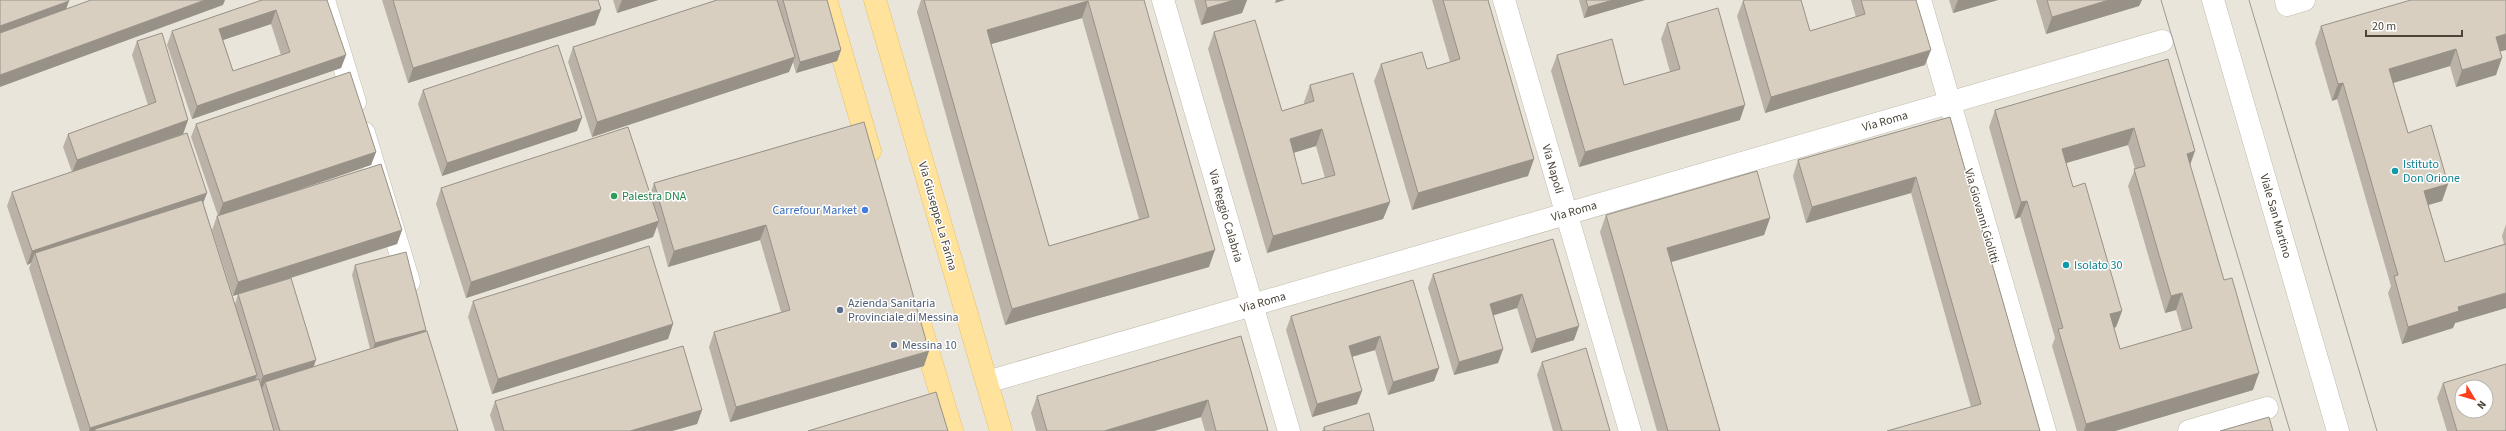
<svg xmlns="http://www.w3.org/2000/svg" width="2506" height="431" viewBox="0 0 2506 431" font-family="'Source Sans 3',sans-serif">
<rect width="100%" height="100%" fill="#f6f3ec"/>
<path fill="#eae5da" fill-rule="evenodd" d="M0,0h2506v431h-2506zM2462,387h24v24h-24z"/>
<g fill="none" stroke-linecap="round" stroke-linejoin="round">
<defs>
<g id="street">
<path d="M324,0l31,102"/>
<path d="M1163,0l126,431"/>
<path d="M1504,0l126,431"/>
<path d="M1920,0l125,431"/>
<path d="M2213,0l125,431"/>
<path d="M2286,0l1,5 17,-5"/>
<path d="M364,133l45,149"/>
<path d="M987,382l1175,-341"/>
<path d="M2189,431l78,-23"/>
</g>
<g id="primary">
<path d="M826,0l44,151"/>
<path d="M875,0l126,431"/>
<path d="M920,324l32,107"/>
</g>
</defs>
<use href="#street" stroke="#c2bbae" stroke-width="23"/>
<use href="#primary" stroke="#e6c16a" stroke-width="23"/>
<use href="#street" stroke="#fff" stroke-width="22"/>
<use href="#primary" stroke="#ffe39c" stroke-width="22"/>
<g stroke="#9a9a9a" stroke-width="1">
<path d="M2161,0l129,431"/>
<path d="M2249,0l128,431"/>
</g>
</g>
<g fill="#bab2a6" fill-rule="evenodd">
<path d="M262,0l84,55 -5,13 -149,51 -25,-74 5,-14zM271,24l10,31 -48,16 -10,-31z"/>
<path d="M382,0h216l3,9 -6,16 -187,58z"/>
<path d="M613,0h45l-41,13z"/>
<path d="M717,0h110l14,50 -4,11 -41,12 -3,-11 -4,10 -197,65 -24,-75 5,-15z"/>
<path d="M921,0h223l65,267 -204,58 -88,-313zM1082,18l57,201 -90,27 -58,-202z"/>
<path d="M1194,0h53l-5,13 -41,12z"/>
<path d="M1432,0h56l40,176 -116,34 -38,-129 7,-17 46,5 23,-7z"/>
<path d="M1579,0h66l-61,18z"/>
<path d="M1851,0h65l9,65 -160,48 -28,-97 6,-15 67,30 46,-14z"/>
<path d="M1949,0h49l-45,13z"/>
<path d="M2036,0h106l-3,6 -93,28z"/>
<path d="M2506,0v50l-6,1 -4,24 -40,12 -6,-21 -57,17 15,50 40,51 -6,17 -14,4 17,57 59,-18 -2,-8 4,-12v84l-51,15 -2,5 -51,16 -14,-51 3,-7 -54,-187 -5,2 -17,-58 6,-17z"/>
<path d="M1667,23l73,97 -161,47 -28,-96 6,-16 67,30 46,-13 -9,-33z"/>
<path d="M1214,32l68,79 22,-7v-2l6,-17 80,117 -7,17 -116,34 -59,-204zM1316,146l9,32 -23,6 -9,-31z"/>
<path d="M137,41l51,79 -5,14 -41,14 61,55 32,101 3,-10 -5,2 -21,-66 5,-14h1l-27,-79 5,-13 180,28 -5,13 -102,35 133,30 -5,14 -106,34 22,89 57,-18 -18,-74 3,-10 70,67 33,99h-378l-51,-163 2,-5 -4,2 -20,-59 5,-14 60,-20 -9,-25 5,-13 80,-29 -16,-50z"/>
<path d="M2168,59l22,106 63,225 -138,41h-38l-25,-85 3,-8 -35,-121 -5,2 -26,-92 6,-17zM2128,145l7,24 -7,17 37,127 11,-3 6,21 -62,18 -6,-21 2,-1 6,-16 -49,-124 -7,-24z"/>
<path d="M423,90l154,41 -135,45 -24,-72z"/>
<path d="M1950,117l90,314 -69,-24 -60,-214 -105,30 -13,-47 5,-16z"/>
<path d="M864,122l60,244 -194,56 -21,-75 5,-15 67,-20 -21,-72 -92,27 -11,-41 -4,11 -187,61 -30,-94 5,-16 209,7 4,-12z"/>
<path d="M1606,215l164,3 -6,17 -93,27 49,169h-63l-57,-199z"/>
<path d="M1553,239l21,101 -43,13 -14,-45 -24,7 10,34 -5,14 -44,12 -26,-87 5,-14z"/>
<path d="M1413,280l26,88 -5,13 -46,14 -13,-45 -23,7 5,47 -45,13 -26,-87 5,-14z"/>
<path d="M473,301l200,23 -5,15 -176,55 -24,-77z"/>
<path d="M1241,336l27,95h-63l-4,-14 -47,14h-118l-5,-18 6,-17z"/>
<path d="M1542,362l68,69h-57l-16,-56z"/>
<path d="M2443,383l63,48h-59l-10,-33z"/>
<path d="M495,401l207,9 -5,14 -25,7h-177l-5,-16z"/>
<path d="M1324,427l50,4h-52z"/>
</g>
<g fill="#979187">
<path d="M205,0h20l-2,5 -223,82v-12z"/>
<path d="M622,0h36l-41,13z"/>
<path d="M1234,0h13l-5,13 -41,12 6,-17z"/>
<path d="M1276,0h9l-10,3z"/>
<path d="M1613,0h32l-61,18 4,-11z"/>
<path d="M1958,0h40l-45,13z"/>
<path d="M2109,0h33l-3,6 -93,28 6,-17z"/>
<path d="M69,1l-5,14 -64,23v-12z"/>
<path d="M1088,1l-6,17 -101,29 6,-17z"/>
<path d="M601,9l-6,16 -187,58 5,-15z"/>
<path d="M276,10l-5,14 -57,19 5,-14z"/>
<path d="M2506,34v16l-16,4 6,-17z"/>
<path d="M2456,49l-6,17 -67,20 6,-17z"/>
<path d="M841,50l-4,11 -41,12 4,-11z"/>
<path d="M1931,50l-6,15 -160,48 6,-16z"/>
<path d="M346,55l-5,13 -149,51 5,-13z"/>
<path d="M795,57l-6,15 -197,65 5,-15z"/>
<path d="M2502,58l-6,17 -40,12 6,-17z"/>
<path d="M2343,83l-6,16 -5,2 6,-17z"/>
<path d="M1745,105l-5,15 -161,47 6,-15z"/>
<path d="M582,118l-5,13 -135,45 5,-13z"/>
<path d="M188,120l-5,14 -111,39 5,-13z"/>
<path d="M2134,128l-6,17 -72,21 6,-17z"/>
<path d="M1322,129l-6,17 -33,10 7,-17z"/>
<path d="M2195,151l-6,17 -2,-14z"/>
<path d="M376,152l-5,13 -153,52 5,-14z"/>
<path d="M1534,159l-6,17 -116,34 6,-17z"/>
<path d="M1916,177l-5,16 -105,30 6,-16z"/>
<path d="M2448,184l-6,17 -24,7 6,-17z"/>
<path d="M207,193l-5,13 -167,47 -4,10 -4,2 5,-14z"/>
<path d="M2027,201l-7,16 -5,2 6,-17z"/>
<path d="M1390,202l-7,17 -116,34 6,-17z"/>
<path d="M1770,218l-6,17 -103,30 6,-17z"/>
<path d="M659,221l-6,16 -187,61 5,-16z"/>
<path d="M766,225l-6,15 -92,27 6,-16z"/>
<path d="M402,230l-5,14 -164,52 5,-14z"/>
<path d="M1215,250l-6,17 -204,58 7,-16z"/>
<path d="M2182,293l-6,17 -11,3 6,-17z"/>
<path d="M2506,293v15l-51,15 -2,5 -51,16 6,-17 50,-20z"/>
<path d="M1522,294l-5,14 -32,10 5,-14z"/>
<path d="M2122,311l-6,16 -12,4 6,-17z"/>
<path d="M673,324l-5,15 -176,55 6,-15z"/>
<path d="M1579,326l-5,14 -43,13 5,-14z"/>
<path d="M426,330l-4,11 -51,13 4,-11z"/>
<path d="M1380,336l-5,14 -31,9 5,-13z"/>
<path d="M1503,349l-5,14 -44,12 5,-13z"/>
<path d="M929,351l-5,15 -194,56 6,-15z"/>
<path d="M316,360l-5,14 -46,8 -3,7 -4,1 5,-14z"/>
<path d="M1439,368l-5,13 -46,14 5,-13z"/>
<path d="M2259,373l-6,17 -138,41h-31l2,-7z"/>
<path d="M257,375l-6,16 -156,38 -1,2h-5l1,-3z"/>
<path d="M1362,391l-5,13 -45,13 5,-13z"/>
<path d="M1208,400l-7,17 -47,14h-50z"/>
<path d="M702,410l-5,14 -25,7h-42z"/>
</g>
<g fill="#d8cfc1" stroke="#979187" fill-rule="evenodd">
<path d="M0,0h69v1l-69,25z"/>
<path d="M91,0h114l-205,75v-42z"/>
<path d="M262,0h65l19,55 -149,51 -25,-75zM276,10l14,42 -57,19 -14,-42z"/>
<path d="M393,0h205l3,9 -188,59z"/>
<path d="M717,0h60l18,57 -198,65 -24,-75z"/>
<path d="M783,0h44l14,50 -41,12z"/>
<path d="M924,0h220l71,250 -203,59zM1088,1l61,216 -100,29 -62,-216z"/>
<path d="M1205,0h29l-27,8z"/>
<path d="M1443,0h45l46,159 -116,34 -37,-129 41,-12 5,17 33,-10z"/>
<path d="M1586,0h27l-25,7z"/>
<path d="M1745,0h56l9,31 55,-17 -4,-14h55l15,50 -160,47 -28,-96z"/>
<path d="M2047,0h62l-57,17z"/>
<path d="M2411,0h95v34l-10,3 6,21 -40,12 -6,-21 -67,20 19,64 23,-8 17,59 -24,7 21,71 61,-18v49l-48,14 1,4 -51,16 -14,-51 4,-1 -55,-192 -5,1 -17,-58z"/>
<path d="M1718,8l27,97 -160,47 -28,-97 55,-16 12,46 56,-16 -13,-46z"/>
<path d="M1255,20l27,91 32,-10 -4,-16 43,-12 37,129 -117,34 -59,-204zM1322,129l13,46 -33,9 -12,-45z"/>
<path d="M162,33l26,87 -111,40 -9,-26 88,-32 -19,-61z"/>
<path d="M558,45l24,73 -135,45 -24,-73z"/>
<path d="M2168,59l27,92 -8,3 37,126 8,-2 27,95 -173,51 -28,-95 5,-1 -36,-127 -6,1 -26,-92zM2134,128l11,38 -11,3 37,127 11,-3 10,35 -72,21 -10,-35 12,-3 -37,-128 -12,4 -11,-38z"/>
<path d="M350,72l26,80 -153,51 -27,-79z"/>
<path d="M1950,117l90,314h-153l94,-27 -65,-227 -104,30 -14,-47z"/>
<path d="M864,122l65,229 -193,56 -22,-75 76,-22 -24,-85 -92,26 -20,-68z"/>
<path d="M628,127l31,94 -188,61 -30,-94z"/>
<path d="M187,133l20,60 -175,58 -20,-59z"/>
<path d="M381,164l21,66 -164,52 -21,-66z"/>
<path d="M1757,171l13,47 -103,30 53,183h-52l-62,-216z"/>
<path d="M202,200l55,175 -167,53 -55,-175z"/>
<path d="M1553,239l26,87 -43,13 -14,-45 -32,10 13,45 -44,13 -26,-88z"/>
<path d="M649,246l24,78 -175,55 -25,-78z"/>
<path d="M406,252l20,78 -51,13 -20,-78z"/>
<path d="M291,278l25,82 -53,16 -25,-82z"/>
<path d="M1413,280l26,88 -46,14 -13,-46 -31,10 13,45 -45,13 -26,-88z"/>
<path d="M427,331l31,100h-178l-15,-49z"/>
<path d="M1241,336l27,95h-52l-8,-31 -104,31h-57l-10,-35z"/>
<path d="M683,346l19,64 -72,21h-126l-9,-30z"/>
<path d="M1586,348l24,83h-48l-20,-69z"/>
<path d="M2506,364v67h-49l-14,-48zM2462,387h24v24h-24z"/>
<path d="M259,379l15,52h-179v-2z"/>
<path d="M936,392l12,39h-140z"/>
<path d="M1369,413l5,18h-49l-1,-4z"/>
<path d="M2269,417l4,14h-53z"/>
</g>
<g fill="#0f9aa8" stroke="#fff" stroke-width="1.5">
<circle cx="2395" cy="171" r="4"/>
<circle cx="2066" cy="265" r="4"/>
</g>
<circle fill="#2e9e5b" stroke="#fff" stroke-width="1.5" cx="614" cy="196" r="4"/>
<circle fill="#3f7fe0" stroke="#fff" stroke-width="1.5" cx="865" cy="210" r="4"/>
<g fill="#5c6f8a" stroke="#fff" stroke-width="1.5">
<circle cx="840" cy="310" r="4"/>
<circle cx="894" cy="345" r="4"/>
</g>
<g text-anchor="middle" stroke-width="3" stroke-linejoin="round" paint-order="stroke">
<g font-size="12" fill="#4b4439" stroke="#fff">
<text transform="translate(1885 121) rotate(-16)" y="4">Via Roma</text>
<text transform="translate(1553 169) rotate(74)" y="4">Via Napoli</text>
<text transform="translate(1574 211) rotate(-16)" y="4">Via Roma</text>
<text transform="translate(938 216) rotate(74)" y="4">Via Giuseppe La Farina</text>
<text transform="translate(1226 216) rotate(74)" y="4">Via Reggio Calabria</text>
<text transform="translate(1982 216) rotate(74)" y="4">Via Giovanni Giolitti</text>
<text transform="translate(2276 216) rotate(74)" y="4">Viale San Martino</text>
<text transform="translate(1263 302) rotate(-16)" y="4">Via Roma</text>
</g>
<g font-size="12" fill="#0d838f" stroke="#fff" text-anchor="start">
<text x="2403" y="168">Istituto<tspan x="2403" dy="14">Don Orione</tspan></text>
<text x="2074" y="269">Isolato 30</text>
</g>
<g font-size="12" fill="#27864d" stroke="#fff" text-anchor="start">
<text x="622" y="200">Palestra DNA</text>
</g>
<g font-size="12" fill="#366cbe" stroke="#fff" text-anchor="end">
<text x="857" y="214">Carrefour Market</text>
</g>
<g font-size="12" fill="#4e5e75" stroke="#fff" text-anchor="start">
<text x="848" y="307">Azienda Sanitaria<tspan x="848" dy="14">Provinciale di Messina</tspan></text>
<text x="902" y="349">Messina 10</text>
</g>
</g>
<g transform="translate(2474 399) rotate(128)"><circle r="19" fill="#ffffff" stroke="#b7b4b0"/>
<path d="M0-3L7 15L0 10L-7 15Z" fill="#fc3f1d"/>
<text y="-6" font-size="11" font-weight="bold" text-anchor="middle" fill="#4b4439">N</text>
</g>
<path d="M2366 30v6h96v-6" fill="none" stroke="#4b4439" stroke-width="2"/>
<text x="2372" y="30" font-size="12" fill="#4b4439" stroke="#ffffff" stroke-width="3" paint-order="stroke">20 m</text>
</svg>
